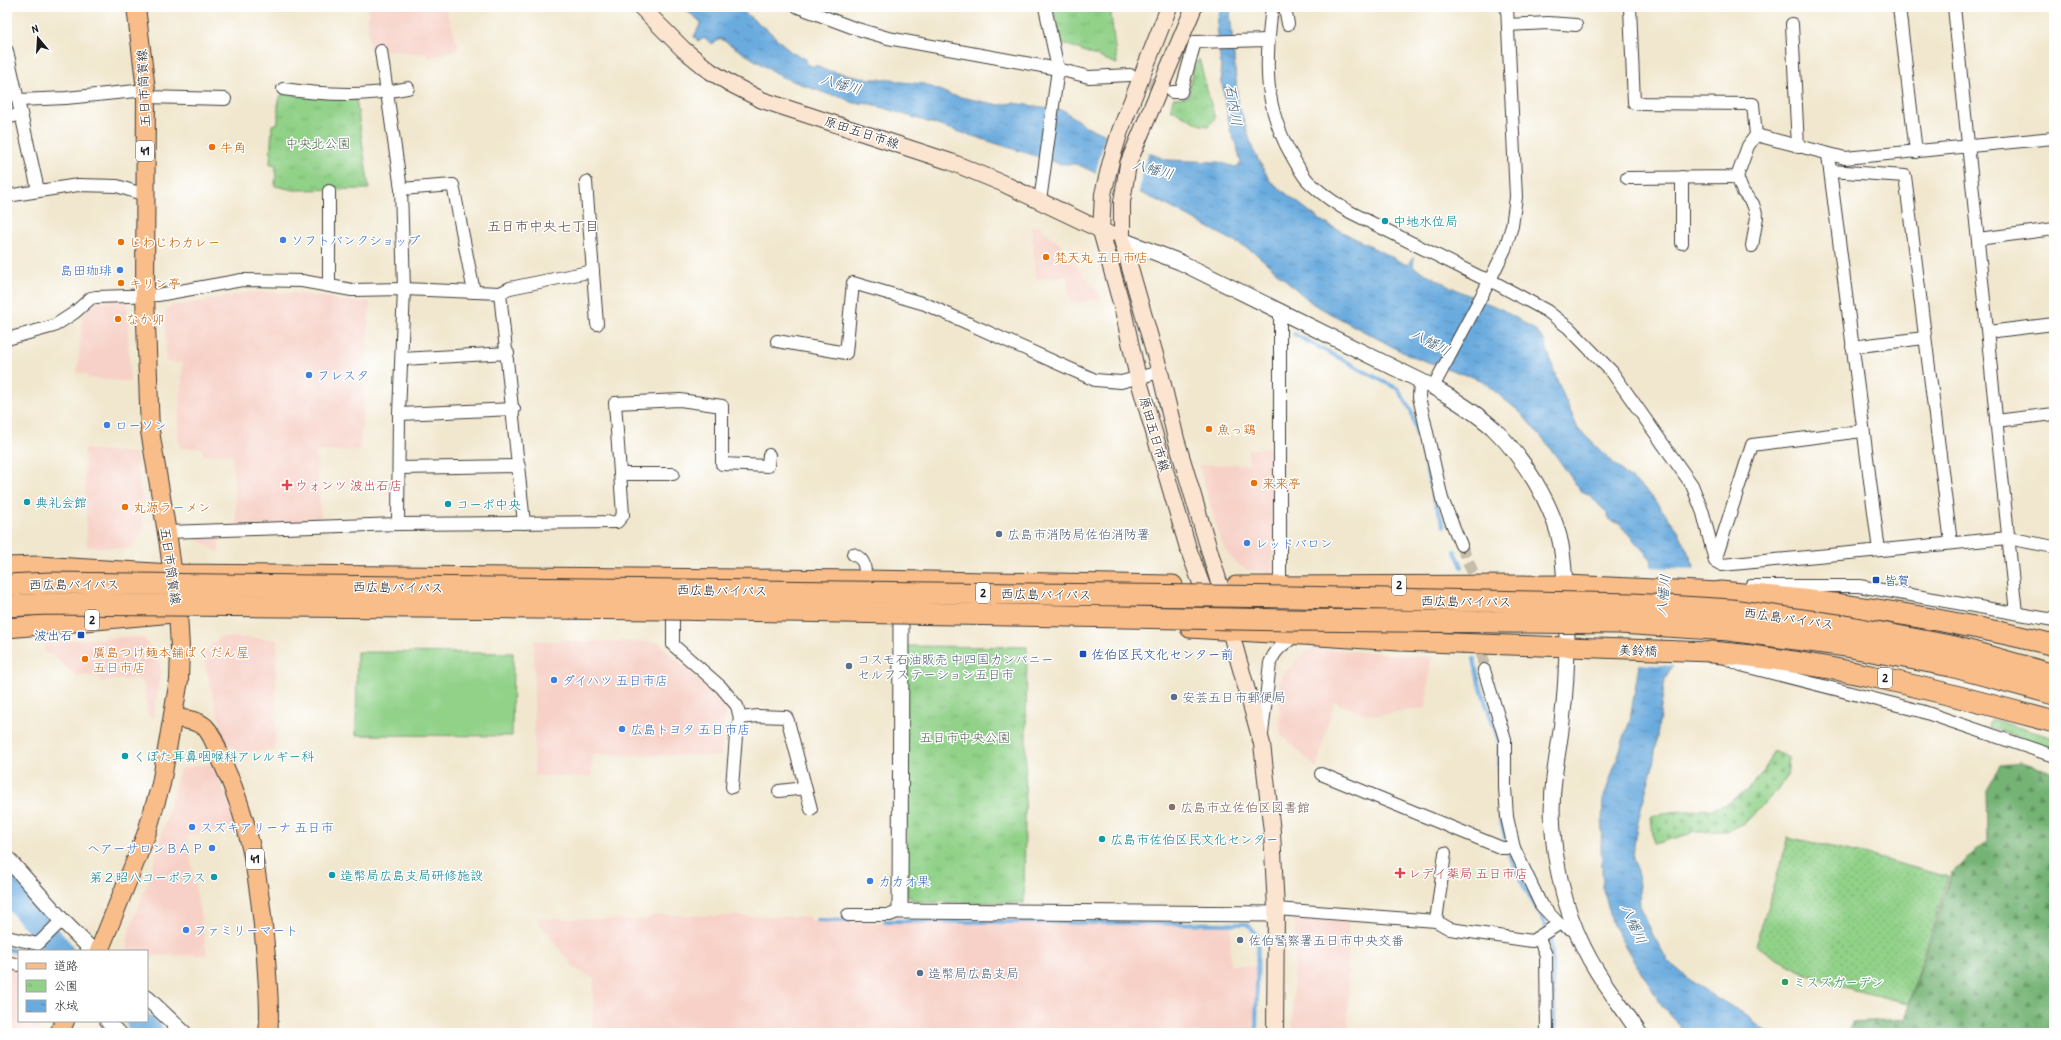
<svg xmlns="http://www.w3.org/2000/svg" width="2061" height="1040" viewBox="0 0 2061 1040" font-family="'Patrick Hand','Klee One',sans-serif">
<defs>
<pattern id="grass-dots" width="8" height="8" patternUnits="userSpaceOnUse"><rect width="8" height="8" fill="#91d188"/><path d="M2 2h.1M6 6h.1" fill="none" stroke="#7cb375" stroke-width="1.8" stroke-linecap="round"/></pattern>
<pattern id="forest-firs" width="22" height="20" patternUnits="userSpaceOnUse"><rect width="22" height="20" fill="#74b374"/><path d="M5 1l3.5 6h-7zM16 11l3.5 6h-7z" fill="#5e915e"/></pattern>
<pattern id="cemetery-stones" width="16" height="16" patternUnits="userSpaceOnUse"><rect width="16" height="16" fill="#91d188"/><path d="M2 7V4a2 2 0 0 1 4 0v3zM10 15v-3a2 2 0 0 1 4 0v3z" fill="#7cb375"/></pattern>
<pattern id="park-tufts" width="24" height="20" patternUnits="userSpaceOnUse"><rect width="24" height="20" fill="#91d188"/><path d="M3 7l-1-3M5 7V3M7 7l1-3M15 17l-1-3M17 17v-4M19 17l1-3" fill="none" stroke="#7cb375"/></pattern>
<pattern id="water-ripples" width="26" height="14" patternUnits="userSpaceOnUse"><rect width="26" height="14" fill="#6aabde"/><path d="M2 4q2-2 4 0t4 0M15 11q2-2 4 0t4 0" fill="none" stroke="#568ab3"/></pattern>
</defs>
<rect width="100%" height="100%" fill="#fff"/>
<filter id="ink" filterUnits="userSpaceOnUse"><feTurbulence type="fractalNoise" baseFrequency=".025" numOctaves="2"/><feDisplacementMap in="SourceGraphic" scale="8" xChannelSelector="R" yChannelSelector="G"/><feConvolveMatrix kernelMatrix="1 2 1 2 8 2 1 2 1" color-interpolation-filters="sRGB"/></filter>
<filter id="wash" filterUnits="userSpaceOnUse"><feTurbulence type="fractalNoise" baseFrequency=".012" numOctaves="4" result="noise"/><feDisplacementMap in="SourceGraphic" scale="16" xChannelSelector="R" yChannelSelector="G"/><feGaussianBlur stdDeviation="0.9" result="paint"/><feColorMatrix in="noise" values="0 0 0 0 0 0 0 0 0 0 0 0 0 0 0 0 0 1.4 0 .05"/><feComposite in="paint" operator="in"/></filter>
<g filter="url(#wash)">
<rect width="100%" height="100%" fill="#f1e7ce"/>
<g fill="#f7d1c7">
<path d="M368,7h77l14,41 -28,10 -7,-4 -55,-6z"/>
<path d="M1037,225l25,21 40,53 -32,4 -3,-26 -31,2 -5,-52z"/>
<path d="M251,292l41,1 27,3 24,5 27,1 -10,148 -44,2 5,72 -84,2 -5,-72 -29,1 -1,-7h-22l-2,-11 5,-74 -17,-1 -1,-50 7,-7 15,-1z"/>
<path d="M127,300l3,82 -43,-4v-4l-10,-1 6,-60 14,-12z"/>
<path d="M1275,448l-3,125 -25,-3 -11,-7 -10,-11 -7,-17 -20,-70 50,-1 -1,-15z"/>
<path d="M84,449l52,4 9,79 -15,16 -43,-1z"/>
<path d="M220,533l-1,20 -30,-19z"/>
<path d="M133,637l10,1 14,16 4,16 -8,48 -5,-2 -4,-32 -7,-6 -37,4 -1,-5 -23,-2 -23,-19 -9,-5 1,-6 26,-5z"/>
<path d="M220,637l57,2 -2,112h-24l-7,6 -19,-16 -23,-87z"/>
<path d="M534,641l125,1 10,11 40,36 16,20 -4,47 -129,-2v23l-58,-1z"/>
<path d="M1311,648l120,9 -5,51 -48,7 -19,-2 -25,-12 -17,67 -37,-34 -1,-49 3,-11z"/>
<path d="M213,763l25,64 -51,9 20,119 -60,1v-5h-18l-2,-7 3,-16 19,-49 31,-110z"/>
<path d="M656,915l152,2 6,5 417,4 -1,39 25,1v67h-663l2,-55 -19,-9 -39,-51 108,2z"/>
<path d="M1295,918l53,4v111h-56z"/>
<path d="M7,966l12,4v51h26l-7,12h-31z"/>
</g>
<g fill="url(#grass-dots)" stroke="#567652">
<path d="M1991,719l63,19v12l-65,-23z"/>
<path d="M1788,837l80,18 80,22 -39,126c-55,-12 -107,-24 -153,-58z"/>
</g>
<path fill="url(#forest-firs)" stroke="#486848" d="M2021,763l33,9v261h-204l2,-11 53,-3 46,-145 36,-34 -1,-51 14,-24z"/>
<path fill="url(#cemetery-stones)" stroke="#567652" d="M1773,750l16,8 -2,19 -10,14 -32,32 -18,8 -31,1 -42,12 -3,-27 19,-5 42,-3 15,-5 19,-13 17,-18z"/>
<g fill="url(#park-tufts)" stroke="#567652">
<path d="M1053,7h57l7,57 -57,-22z"/>
<path d="M1199,59l16,60 -7,7 -7,-1 -30,-16 2,-11 15,-1 6,-30z"/>
<path d="M282,94l74,5 13,90 -75,1 -19,-4 1,-21 -6,-1 2,-39 6,-2v-23z"/>
<path d="M905,646l122,1 -3,256 -107,-1 -10,-7z"/>
</g>
<path fill="#91d188" stroke="#567652" d="M357,652l156,1 -1,83 -156,-1z"/>
<path fill="url(#water-ripples)" stroke="#43647d" d="M682,7h55l33,25 21,20 15,7 1,5 7,3 2,-2 8,5 46,9h22l9,3 23,2 27,11 48,10 14,-2 50,7 24,17 79,33 53,2 16,5 6,-3 -4,-17 -7,-17 -8,-48 -5,-59 4,-16h11l-2,5 8,90 15,48 17,31 53,41 84,43 7,-8 -1,10 46,24 42,18 33,20 10,11 13,40 21,49 48,46 22,17 30,38 16,36 -18,95 -11,18 -12,87 -12,42 -6,29 -2,22 5,12 2,35 13,29 15,26 27,23 55,34 19,15h-83l-23,-26 -35,-56 -15,-26 -10,-38 -2,-39 2,-48 27,-80 23,-140 -2,-21 -32,-35 -10,-5 -3,-7 -17,-17 -9,-5 -29,-41 -30,-36 -40,-33 -73,-25 -95,-51 -59,-52 -93,-50 -85,-38h-15l-190,-60 -17,-1 -15,-7 -9,-1 -48,-18 -61,-38 -10,5 -6,-6 -7,3 -4,-4 7,-15z"/>
<g fill="#f1e7ce">
<path d="M1106,133l43,17 -8,27 -2,18 -44,-20z"/>
<path d="M1650,567l45,2 -17,92 -3,5 -39,-2 15,-84z"/>
</g>
<g fill="none" stroke-linecap="round" stroke-linejoin="round">
<g stroke="#6aabde" stroke-width="4">
<path d="M1294,334l104,55 13,21 6,25"/>
<path d="M1420,443l13,53 11,30"/>
<path d="M1455,551l7,16"/>
<path d="M1474,659l5,24 20,58v72l7,28"/>
<path d="M1509,854l13,29 19,33 5,12"/>
<path d="M817,920l33,1"/>
<path d="M885,921l362,3 11,12 -2,97"/>
<path d="M1551,940l4,93"/>
<path d="M7,949l12,3"/>
</g>
<g stroke="#6aabde" stroke-width="25">
<path d="M7,889l54,62"/>
<path d="M138,1021l13,12"/>
</g>
</g>
</g>
<g filter="url(#ink)">
<g fill="none" stroke-linecap="round" stroke-linejoin="round">
<g stroke="#c6beaa" stroke-width="12" stroke-dasharray="12 6" stroke-linecap="butt">
<path d="M1133,76l34,14"/>
<path d="M1461,545l13,30 2,17"/>
<path d="M1478,616l6,54"/>
</g>
<defs>
<g id="minor">
<path d="M798,7l56,21 34,10 170,31 31,8 41,-2"/>
<path d="M1272,7c-7,56 -9,100 21,151 5,8 10,19 17,25 13,12 27,22 42,30l128,64 10,3 57,31 22,17 43,44 80,113 11,28 12,48 7,4 286,-27 46,9"/>
<path d="M1285,7l3,17"/>
<path d="M1899,7l17,145"/>
<path d="M1954,7l62,606"/>
<path d="M1792,24l6,123"/>
<path d="M1508,25l40,-2 28,2"/>
<path d="M7,51l31,139"/>
<path d="M381,51l20,138 3,100 -5,125 -1,110"/>
<path d="M283,89c42,6 83,8 125,-1"/>
<path d="M1172,92h9l14,-50 73,-2"/>
<path d="M146,97l79,2"/>
<path d="M19,100l47,-2 80,-8"/>
<path d="M7,118l14,-4"/>
<path d="M1756,135l89,23 209,-20"/>
<path d="M1828,155l50,388"/>
<path d="M1830,171l75,5 46,367"/>
<path d="M1737,177l6,15 10,12 4,13 -5,29"/>
<path d="M1627,178l110,-1 11,-31 8,-11 -3,-31 -119,-1 -4,-96"/>
<path d="M586,182l11,142"/>
<path d="M401,189l52,-4 21,107"/>
<path d="M7,196l71,-11 39,1 28,9"/>
<path d="M1040,201l18,-132 -13,-62"/>
<path d="M1978,239l76,-10"/>
<path d="M1682,243v-66"/>
<path d="M329,285v-94"/>
<path d="M500,293l24,230"/>
<path d="M1988,332l66,-8"/>
<path d="M7,339l47,-13 20,-13 17,-15 5,-1 62,-2 84,-15 60,1 50,9 52,-1 96,4 10,-5 83,-17"/>
<path d="M777,341l69,12 7,-70 72,21 170,76 26,2 39,-10"/>
<path d="M1852,347l72,-9"/>
<path d="M402,359l106,-6"/>
<path d="M1420,381l-1,16 23,102 19,46"/>
<path d="M1433,387l57,-107 15,-31 7,-23 4,-29 -9,-190"/>
<path d="M399,414l115,-5"/>
<path d="M1996,421l58,-7"/>
<path d="M399,468l120,-2"/>
<path d="M620,474h53"/>
<path d="M167,532l231,-8 219,-2 6,-7 -8,-112 65,-3 42,6v58l46,2 1,-11"/>
<path d="M853,554c13,6 12,13 12,26"/>
<path d="M1715,561l37,-116 110,-14"/>
<path d="M1280,586v-275"/>
<path d="M1751,586h108l195,34"/>
<path d="M673,619v26l48,42 16,19 3,12 18,-2 28,1 2,4 23,88"/>
<path d="M1728,659l13,6 180,46 133,45"/>
<path d="M1484,670l21,69v48l2,30 7,31 27,57 18,19"/>
<path d="M1262,734l8,-71c5,-14 15,-20 27,-28"/>
<path d="M1321,774l181,74h12"/>
<path d="M732,787l4,-51 4,-18"/>
<path d="M779,791l26,-3"/>
<path d="M1276,909l160,12 14,8 82,12 27,-17 17,7"/>
<path d="M848,915h42l10,-4"/>
<path d="M1436,921l9,-68"/>
<path d="M7,937l31,7 24,-24"/>
<path d="M1539,938l7,17 1,78"/>
<path d="M7,962l12,3"/>
<path d="M106,1021l15,12"/>
</g>
<g id="tertiary">
<path d="M1122,240l58,22 253,125c21,12 42,25 60,41 30,29 60,76 68,117 3,18 4,37 5,54 2,42 1,82 -4,123 -2,19 -6,38 -8,57 -3,23 -2,49 1,72 6,43 20,86 43,122 13,21 28,39 41,60"/>
<path d="M901,622l-1,289 376,3"/>
<path d="M7,858l54,61 32,32"/>
<path d="M147,998l37,35"/>
</g>
<g id="secondary">
<path d="M641,7l42,42 27,22 21,13 31,16 189,62 51,21 107,51"/>
<path d="M1169,7l-49,124 -9,30 -8,33 -2,37 22,79 15,68 50,170 14,38 11,17"/>
<path d="M1194,7l-66,157 -6,38v38l38,132 16,67 44,147 10,44 32,114 10,88 4,77 -1,124"/>
</g>
<g id="primary">
<path d="M173,718c11,1 24,2 32,9 8,8 12,22 16,32 31,65 39,127 45,198 1,25 5,51 2,76"/>
<path d="M99,951l47,-116 15,-51 18,-104 1,-32 -2,-36 -10,-73 -18,-108 -5,-135 1,-206 -10,-83"/>
<path d="M59,1033l6,-12"/>
</g>
<g id="trunk">
<path d="M7,567l31,-1 134,8 693,6 308,5"/>
<path d="M1236,586l329,-1 155,7"/>
<path d="M7,628l166,-15"/>
<path d="M1190,628l209,13 313,11"/>
</g>
<g id="motorway">
<path d="M1720,592c112,9 225,26 334,53"/>
<path d="M1955,647l99,28"/>
<path d="M1712,652c118,10 228,39 342,70"/>
<path d="M1951,666l103,28"/>
</g>
</defs>
<use href="#minor" stroke="#3c3a37" stroke-width="14"/>
<use href="#tertiary" stroke="#3c3a37" stroke-width="17"/>
<use href="#secondary" stroke="#3c3a37" stroke-width="18"/>
<use href="#primary" stroke="#3c3a37" stroke-width="20"/>
<use href="#trunk" stroke="#3c3a37" stroke-width="21"/>
<use href="#motorway" stroke="#3c3a37" stroke-width="23"/>
<use href="#minor" stroke="#fff" stroke-width="12"/>
<use href="#tertiary" stroke="#fff" stroke-width="15"/>
<use href="#secondary" stroke="#fce5d0" stroke-width="16"/>
<use href="#primary" stroke="#f8bd89" stroke-width="18"/>
<use href="#trunk" stroke="#f8bd89" stroke-width="19"/>
<use href="#motorway" stroke="#f8bd89" stroke-width="21"/>
<defs>
<g id="motorway-bridge">
<path d="M7,585l43,-2 1242,14 341,7 99,6 113,16 110,21"/>
<path d="M7,606l41,-2 618,5 624,11 329,3 110,7 117,16 105,20"/>
</g>
</defs>
<use href="#motorway-bridge" stroke="#3c3a37" stroke-width="23" stroke-linecap="butt"/>
<use href="#motorway-bridge" stroke="#f8bd89" stroke-width="21"/>
</g>
</g>
<g fill="#e8710a" stroke="#fff" stroke-width="1.5">
<circle cx="212" cy="147" r="4"/>
<circle cx="121" cy="242" r="4"/>
<circle cx="1046" cy="257" r="4"/>
<circle cx="121" cy="283" r="4"/>
<circle cx="118" cy="319" r="4"/>
<circle cx="1209" cy="429" r="4"/>
<circle cx="1254" cy="483" r="4"/>
<circle cx="125" cy="507" r="4"/>
<circle cx="85" cy="659" r="4"/>
</g>
<g fill="#0f9aa8" stroke="#fff" stroke-width="1.5">
<circle cx="1385" cy="221" r="4"/>
<circle cx="27" cy="502" r="4"/>
<circle cx="448" cy="504" r="4"/>
<circle cx="125" cy="756" r="4"/>
<circle cx="1102" cy="839" r="4"/>
<circle cx="332" cy="875" r="4"/>
<circle cx="214" cy="877" r="4"/>
</g>
<g fill="#3f7fe0" stroke="#fff" stroke-width="1.5">
<circle cx="283" cy="240" r="4"/>
<circle cx="120" cy="270" r="4"/>
<circle cx="309" cy="375" r="4"/>
<circle cx="107" cy="425" r="4"/>
<circle cx="1247" cy="543" r="4"/>
<circle cx="554" cy="680" r="4"/>
<circle cx="622" cy="729" r="4"/>
<circle cx="192" cy="827" r="4"/>
<circle cx="212" cy="848" r="4"/>
<circle cx="870" cy="881" r="4"/>
<circle cx="186" cy="930" r="4"/>
</g>
<g fill="#e0444e" stroke="#fff" stroke-width="1.5">
<path d="M285 479h4v4h4v4h-4v4h-4v-4h-4v-4h4z"/>
<path d="M1398 867h4v4h4v4h-4v4h-4v-4h-4v-4h4z"/>
</g>
<g fill="#5c6f8a" stroke="#fff" stroke-width="1.5">
<circle cx="999" cy="534" r="4"/>
<circle cx="849" cy="666" r="4"/>
<circle cx="1174" cy="697" r="4"/>
<circle cx="1240" cy="940" r="4"/>
<circle cx="920" cy="973" r="4"/>
</g>
<g fill="#1a4fb4" stroke="#fff" stroke-width="1.5">
<rect x="1872" y="576" width="8" height="8" rx="2"/>
<rect x="77" y="631" width="8" height="8" rx="2"/>
<rect x="1079" y="650" width="8" height="8" rx="2"/>
</g>
<circle fill="#8d6e63" stroke="#fff" stroke-width="1.5" cx="1172" cy="807" r="4"/>
<circle fill="#2e9e5b" stroke="#fff" stroke-width="1.5" cx="1785" cy="982" r="4"/>
<g text-anchor="middle" stroke-width="3" stroke-linejoin="round" paint-order="stroke">
<g fill="#fff" stroke="#606060" stroke-width="1">
<rect x="136" y="141" width="18" height="20" rx="3"/>
<rect x="1392" y="575" width="14" height="20" rx="3"/>
<rect x="976" y="583" width="14" height="20" rx="3"/>
<rect x="85" y="610" width="14" height="20" rx="3"/>
<rect x="1878" y="668" width="14" height="20" rx="3"/>
<rect x="246" y="849" width="18" height="20" rx="3"/>
</g>
<g font-size="12" font-weight="bold" fill="#1c1c1c">
<text x="145" y="155">41</text>
<text x="1399" y="589">2</text>
<text x="983" y="597">2</text>
<text x="92" y="624">2</text>
<text x="1885" y="682">2</text>
<text x="255" y="863">41</text>
</g>
<g font-size="13" fill="#1c1c1c" stroke="#fff">
<text transform="translate(143 88) rotate(-93)" y="5">五日市筒賀線</text>
<text transform="translate(862 132) rotate(18)" y="5">原田五日市線</text>
<text transform="translate(1155 434) rotate(74)" y="5">原田五日市線</text>
<text transform="translate(171 566) rotate(82)" y="5">五日市筒賀線</text>
<text x="74" y="589">西広島バイパス</text>
<text transform="translate(398 587) rotate(1)" y="5">西広島バイパス</text>
<text transform="translate(722 590) rotate(1)" y="5">西広島バイパス</text>
<text transform="translate(1046 594) rotate(1)" y="5">西広島バイパス</text>
<text transform="translate(1466 601) rotate(1)" y="5">西広島バイパス</text>
<text transform="translate(1789 618) rotate(8)" y="5">西広島バイパス</text>
<text transform="translate(1638 650) rotate(2)" y="5">美鈴橋</text>
</g>
<g font-size="13" fill="#4b6447" stroke="#fff">
<text x="318" y="148">中央北公園</text>
<text x="965" y="742">五日市中央公園</text>
</g>
<g font-size="13" fill="#c56008" stroke="#fff" text-anchor="start">
<text x="220" y="152">牛角</text>
<text x="129" y="247">じわじわカレー</text>
<text x="1054" y="262">梵天丸 五日市店</text>
<text x="129" y="288">キリン亭</text>
<text x="126" y="324">なか卯</text>
<text x="1217" y="434">魚っ鶏</text>
<text x="1262" y="488">来来亭</text>
<text x="133" y="512">丸源ラーメン</text>
<text x="93" y="657">廣島つけ麺本舗ばくだん屋<tspan x="93" dy="15">五日市店</tspan></text>
</g>
<g font-size="13" fill="#0d838f" stroke="#fff" text-anchor="start">
<text x="1393" y="226">中地水位局</text>
<text x="35" y="507">典礼会館</text>
<text x="456" y="509">コーポ中央</text>
<text x="133" y="761">くぼた耳鼻咽喉科アレルギー科</text>
<text x="1110" y="844">広島市佐伯区民文化センター</text>
<text x="340" y="880">造幣局広島支局研修施設</text>
<text x="206" y="882" text-anchor="end">第２昭八コーポラス</text>
</g>
<g font-size="13" fill="#366cbe" stroke="#fff" text-anchor="start">
<text x="291" y="245">ソフトバンクショップ</text>
<text x="112" y="275" text-anchor="end">島田珈琲</text>
<text x="317" y="380">フレスタ</text>
<text x="115" y="430">ローソン</text>
<text x="1255" y="548">レッドバロン</text>
<text x="562" y="685">ダイハツ 五日市店</text>
<text x="630" y="734">広島トヨタ 五日市店</text>
<text x="200" y="832">スズキアリーナ 五日市</text>
<text x="204" y="853" text-anchor="end">ヘアーサロンＢＡＰ</text>
<text x="878" y="886">カカオ果</text>
<text x="194" y="935">ファミリーマート</text>
</g>
<g font-size="13" fill="#be3a42" stroke="#fff" text-anchor="start">
<text x="295" y="490">ウォンツ 波出石店</text>
<text x="1408" y="878">レデイ薬局 五日市店</text>
</g>
<g font-size="13" fill="#4e5e75" stroke="#fff" text-anchor="start">
<text x="1007" y="539">広島市消防局佐伯消防署</text>
<text x="857" y="664">コスモ石油販売 中四国カンパニー<tspan x="857" dy="15">セルフステーション五日市</tspan></text>
<text x="1182" y="702">安芸五日市郵便局</text>
<text x="1248" y="945">佐伯警察署五日市中央交番</text>
<text x="928" y="978">造幣局広島支局</text>
</g>
<g font-size="13" fill="#164399" stroke="#fff" text-anchor="start">
<text x="1884" y="585">皆賀</text>
<text x="73" y="640" text-anchor="end">波出石</text>
<text x="1091" y="659">佐伯区民文化センター前</text>
</g>
<g font-size="13" fill="#785e54" stroke="#fff" text-anchor="start">
<text x="1180" y="812">広島市立佐伯区図書館</text>
</g>
<g font-size="13" fill="#27864d" stroke="#fff" text-anchor="start">
<text x="1793" y="987">ミスズガーデン</text>
</g>
<g font-size="14" font-style="italic" fill="#3f5c73" stroke="#fff">
<text transform="translate(841 84) rotate(16)" y="5">八幡川</text>
<text transform="translate(1234 105) rotate(81)" y="5">石内川</text>
<text transform="translate(1153 169) rotate(15)" y="5">八幡川</text>
<text transform="translate(1431 342) rotate(28)" y="5">八幡川</text>
<text transform="translate(1663 595) rotate(-84)" y="5">八幡川</text>
<text transform="translate(1634 924) rotate(66)" y="5">八幡川</text>
</g>
<g font-size="14" fill="#5a4844" stroke="#fff">
<text x="543" y="231">五日市中央七丁目</text>
</g>
</g>
<rect width="2061" height="1040" fill="none" stroke="#fff" stroke-width="24"/>
<rect x="18" y="950" width="130" height="72" fill="#ffffff" stroke="#a4a4a4"/>
<rect x="26" y="963" width="20" height="6" fill="#f8bd89" stroke="#a4a4a4"/>
<text x="54" y="970" font-size="12" fill="#1c1c1c">道路</text>
<rect x="26" y="980" width="20" height="12" fill="url(#park-tufts)" stroke="#a4a4a4"/>
<text x="54" y="990" font-size="12" fill="#1c1c1c">公園</text>
<rect x="26" y="1000" width="20" height="12" fill="url(#water-ripples)" stroke="#a4a4a4"/>
<text x="54" y="1010" font-size="12" fill="#1c1c1c">水域</text>
<g transform="translate(38 38) rotate(342)" stroke="#ffffff" stroke-width="3" paint-order="stroke">
<path d="M0-3L7 15L0 10L-7 15Z" fill="#1c1c1c"/>
<text y="-6" font-size="11" font-weight="bold" text-anchor="middle" fill="#1c1c1c">N</text>
</g>
</svg>
